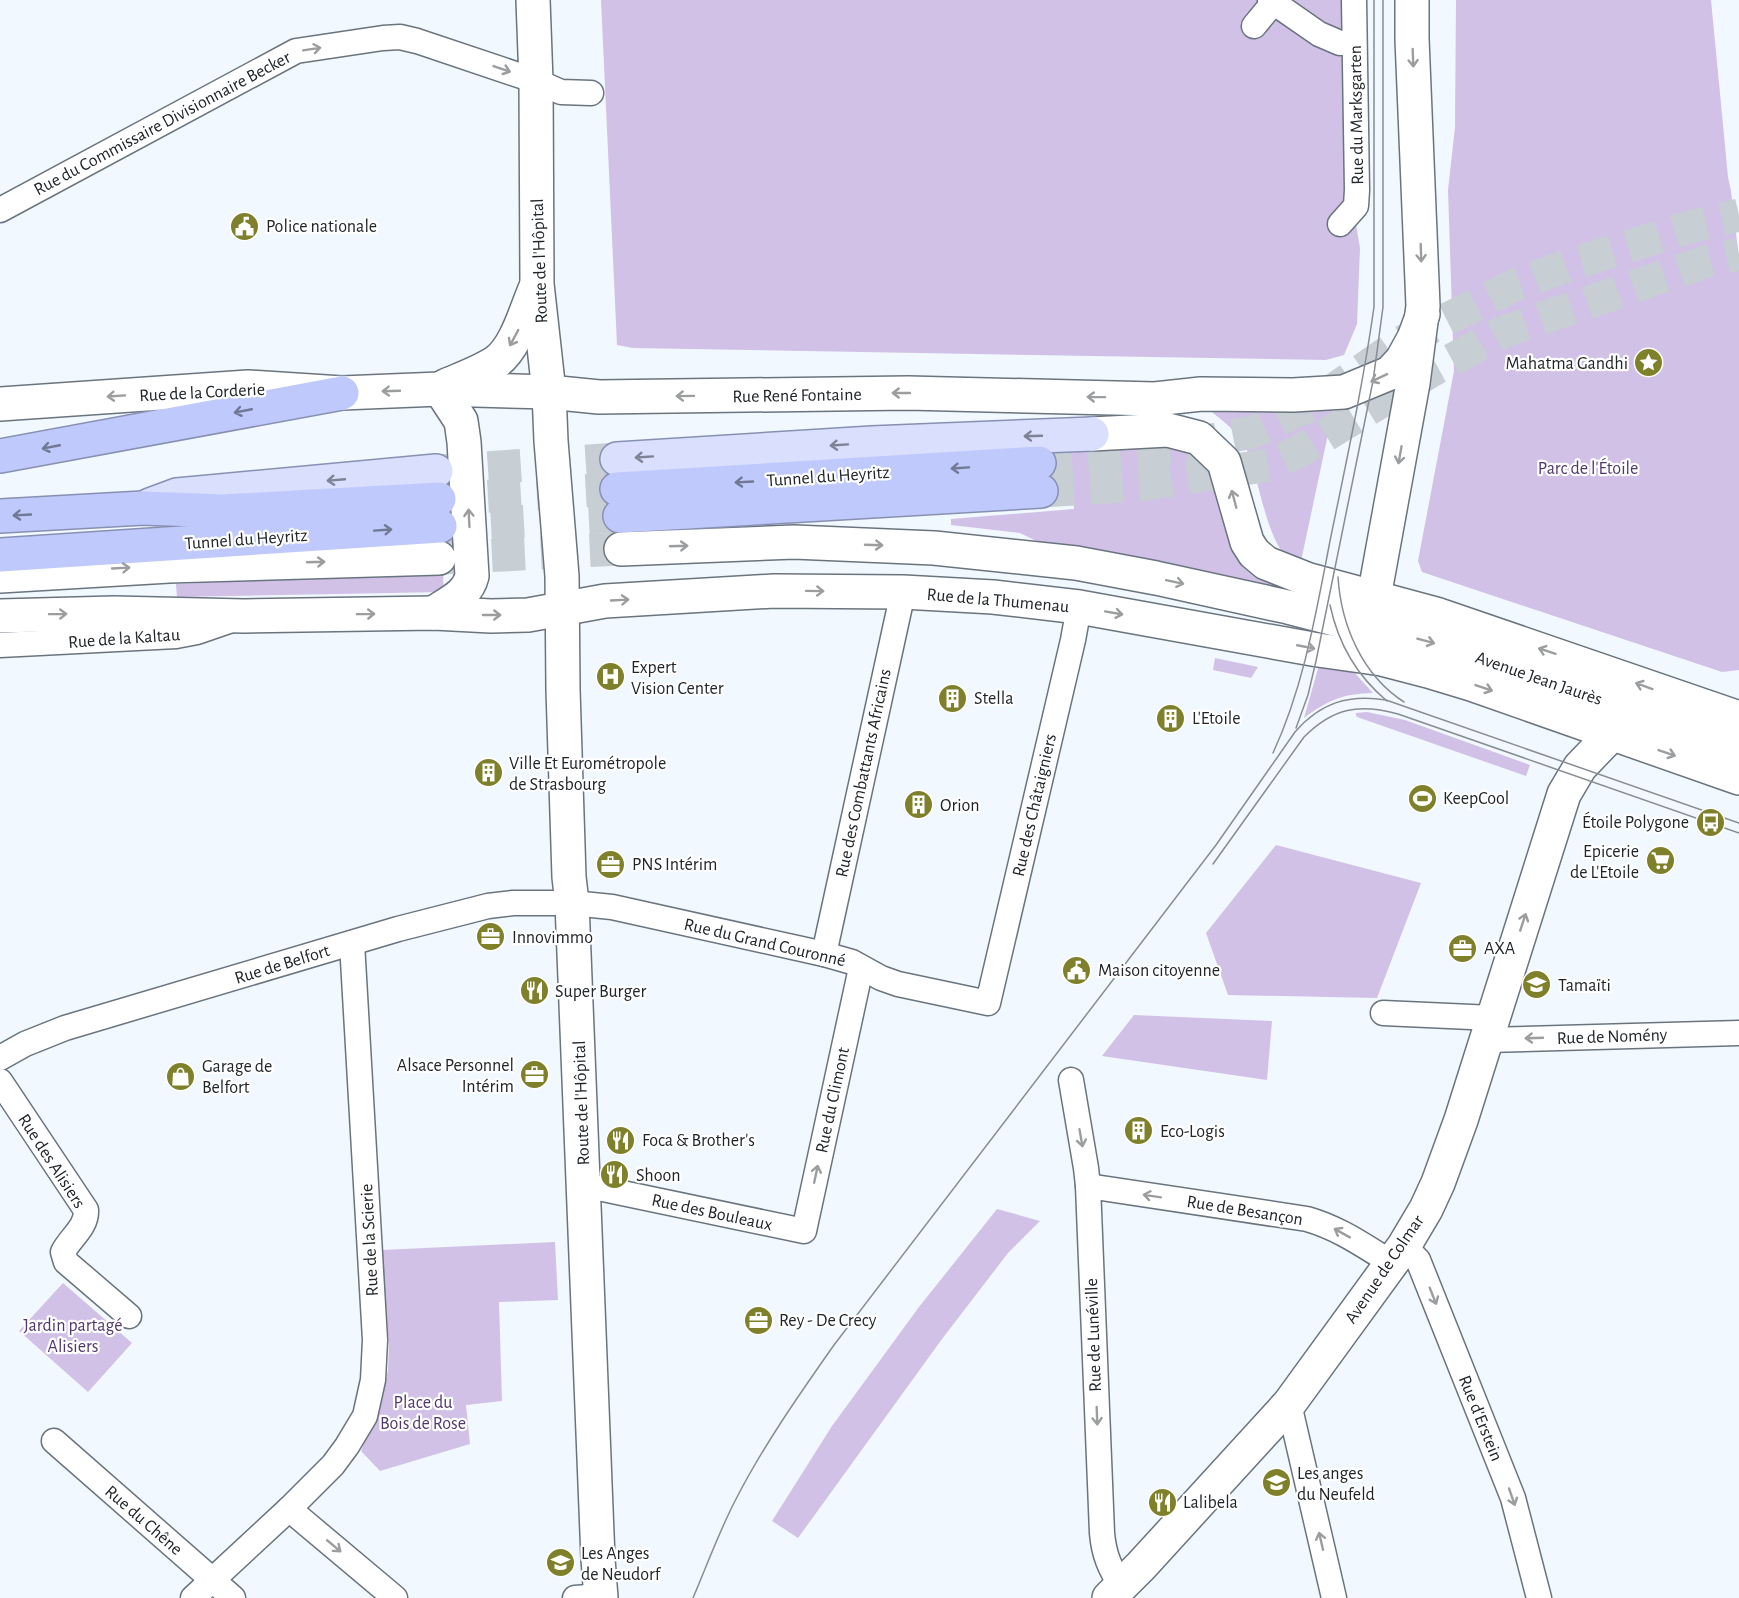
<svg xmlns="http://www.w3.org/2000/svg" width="1739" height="1598" viewBox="0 0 1739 1598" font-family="'Alegreya Sans',sans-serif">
<rect width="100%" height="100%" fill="#f1f8ff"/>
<g fill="#d1c1e7">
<path d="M601,0h747l3,195 9,53 -3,76 -13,31 -18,5 -693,-12 -16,-3z"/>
<path d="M1456,0h255l17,177 3,14 8,68v411l-17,2 -300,-100 -4,-11 36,-190 -6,-181 7,-63z"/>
<path d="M1335,401l-35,165c-33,-9 -40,-88 -53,-116 -9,-20 -29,-33 -46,-46z"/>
<path d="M1165,439l33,20 16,23 81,105 -2,12 -232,-46 -41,-20 -69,-8v-6l123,-10 -4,-66z"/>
<path d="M443,574l1,18 -267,5 -1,-13z"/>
<path d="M1215,658l43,9 -7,11 -38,-8z"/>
<path d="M1319,665l34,6 20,22c-31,1 -45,7 -69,25z"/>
<path d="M1367,712l38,8 125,45 -4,11 -169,-59 -1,-2v-2z"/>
<path d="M1276,845l145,38 -44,115 -149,-3 -22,-62z"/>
<path d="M1134,1015l138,6 -5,59 -165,-24z"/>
<path d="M997,1209l43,12 -32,32 -66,86 -144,199 -26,-17 60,-95 87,-119z"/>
<path d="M555,1242l3,58 -59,2 3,99 -36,4 4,39 -90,27 -19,-20 21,-51 6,-30 1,-25 -7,-69v-26z"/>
<path d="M63,1283l69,60 -44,49 -69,-61z"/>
</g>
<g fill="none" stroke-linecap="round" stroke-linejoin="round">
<path stroke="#c7ced4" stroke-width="33" stroke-dasharray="33 16" stroke-linecap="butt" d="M443,558l178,-9"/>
<path stroke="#c7ced4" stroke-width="33" stroke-dasharray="33 16" stroke-linecap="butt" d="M439,471l178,-12"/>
<g stroke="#c7ced4" stroke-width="33" stroke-dasharray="33 16" stroke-linecap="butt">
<path d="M1039,463l99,-9 115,-22 65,-31 84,-59 115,-58 49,-18 123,-39 50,-12"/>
<path d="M1041,491l99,-6 129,-20 29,-13 135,-82 70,-38 205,-71 31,-7"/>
<path d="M439,499l178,-10"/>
<path d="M442,526l178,-10"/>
</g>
<defs>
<g id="street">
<path d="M1270,0l49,34 21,9"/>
<path d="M1254,26l19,-23"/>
<path d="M0,210l296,-159 87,-13 17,-1 17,4 119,40 25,11 30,1"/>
<path d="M1340,224l16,-18 1,-16 -3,-190"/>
<path d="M0,645l176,-9 21,-4 32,-11"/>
<path d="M824,954l79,-362"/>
<path d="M1383,1013l110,5"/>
<path d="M1486,1040l253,-7"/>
<path d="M0,1058l25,-14 40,-16 333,-99 90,-23 25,-3h59l40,4 212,47 28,8 29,16 17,6 90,19 85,-363 6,-33"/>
<path d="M1071,1080l15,88 2,18 14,347c2,23 8,34 19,54"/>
<path d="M0,1081l86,129c1,17 -16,28 -23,42l3,10 63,54"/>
<path d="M584,1185l220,46 57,-263"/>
<path d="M1088,1186l219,33c32,9 57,27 85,44"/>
<path d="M1404,1246l14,14 95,238 26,100"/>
<path d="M1289,1404l45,194"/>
<path d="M54,1441l179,157"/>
<path d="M289,1509l106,89"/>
<path d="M193,1598l96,-89 44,-44 14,-19 18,-30 8,-36 2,-40 -23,-397"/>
<path d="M575,1598l26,-2"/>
</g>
<g id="secondary">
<path d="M533,0l3,81 1,203 12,108 2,49 11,135 1,114 6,187 3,26c9,218 17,437 26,656l3,39"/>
<path d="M445,386c16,-7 36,-14 51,-24 20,-14 30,-52 39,-73"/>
<path d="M0,404l248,-17 94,6 98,-4 109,3 50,5 309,-4 247,6 46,-5 92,1 51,-3 46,-19 12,-13 12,-22 9,-24"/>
<path d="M1092,434l76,-4 31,8 25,24 23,80 7,11 12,10 43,17 130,35 300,103"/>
<path d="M621,549l173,-7 140,6 142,15 80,15 132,29 58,15 42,8 86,25 265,93"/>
<path d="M0,576l169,-10 270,-8"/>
<path d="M434,613c15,-11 33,-17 38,-37l-8,-134 -3,-21 -21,-32"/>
<path d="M0,616l114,-3 130,3 190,-3 57,3 37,-1 77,-14 169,-10 129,1 90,5 86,10 239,43 64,9 46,12 43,13 268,94"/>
<path d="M1370,619l43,-236 10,-77 -11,-267v-39"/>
<path d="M1109,1598l32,-32 148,-162 115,-158 22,-37 12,-26 23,-63 103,-326 16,-27 25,-26 19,-24"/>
</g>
<g id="primary">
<path d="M617,459l255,-16 220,-9"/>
<path d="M150,505l27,-10 259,-24"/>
</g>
<g id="highway">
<path d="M0,456l342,-63"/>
<path d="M617,489l422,-26"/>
<path d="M0,516l143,-8 80,3 216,-12"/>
<path d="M620,516l421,-25"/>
<path d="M0,555l440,-29"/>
</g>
</defs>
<use href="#street" stroke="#6a747f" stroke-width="27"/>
<use href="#secondary" stroke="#6a747f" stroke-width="36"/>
<use href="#primary" stroke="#8890b2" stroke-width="36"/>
<use href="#highway" stroke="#8890b2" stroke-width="36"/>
<use href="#street" stroke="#fff" stroke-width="24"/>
<use href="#secondary" stroke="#fff" stroke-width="33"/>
<use href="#primary" stroke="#d9dffd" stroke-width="33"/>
<use href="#highway" stroke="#bfc9fc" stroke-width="33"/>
<g stroke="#878d93" stroke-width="1.5">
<path d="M1338,577c3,48 24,98 66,125"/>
<path d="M1330,605c8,38 27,71 57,96"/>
<path d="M1296,728l12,-33 8,-34 57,-280 10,-74v-307"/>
<path d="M1273,753c31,-67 43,-140 57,-212 16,-78 33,-156 44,-234v-307"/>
<path d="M1213,864l91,-127c29,-29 55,-34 94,-23l341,119"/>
<path d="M693,1598c14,-33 26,-66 42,-97 28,-55 64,-106 99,-156l382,-500 79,-113c25,-29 53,-38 91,-32l353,123"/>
</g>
</g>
<defs><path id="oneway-shaft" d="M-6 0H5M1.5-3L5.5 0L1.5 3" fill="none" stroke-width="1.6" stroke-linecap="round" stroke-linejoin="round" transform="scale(1.5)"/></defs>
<g stroke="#9b9d9f">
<use href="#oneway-shaft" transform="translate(312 49) rotate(-9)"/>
<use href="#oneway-shaft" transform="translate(1413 58) rotate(88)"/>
<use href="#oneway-shaft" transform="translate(502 69) rotate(19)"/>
<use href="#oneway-shaft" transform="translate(1421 253) rotate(88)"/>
<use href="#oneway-shaft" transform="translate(514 338) rotate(118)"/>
<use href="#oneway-shaft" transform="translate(1379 378) rotate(155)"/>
<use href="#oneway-shaft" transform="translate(391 391) rotate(178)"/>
<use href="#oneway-shaft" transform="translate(901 393) rotate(180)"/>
<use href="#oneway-shaft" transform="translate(116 396) rotate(176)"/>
<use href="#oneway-shaft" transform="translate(685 396) rotate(179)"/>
<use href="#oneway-shaft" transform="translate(1096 397) rotate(-179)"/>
<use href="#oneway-shaft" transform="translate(1400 455) rotate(100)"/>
<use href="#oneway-shaft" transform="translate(1234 499) rotate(-105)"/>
<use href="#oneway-shaft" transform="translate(469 518) rotate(-93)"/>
<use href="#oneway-shaft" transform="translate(874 545) rotate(2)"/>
<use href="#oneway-shaft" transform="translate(679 546) rotate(-2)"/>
<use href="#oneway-shaft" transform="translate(316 562) rotate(-2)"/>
<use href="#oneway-shaft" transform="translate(121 568) rotate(-3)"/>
<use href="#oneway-shaft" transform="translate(1175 582) rotate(12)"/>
<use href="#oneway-shaft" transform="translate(815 591) rotate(1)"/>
<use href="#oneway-shaft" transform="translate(620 600) rotate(-3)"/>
<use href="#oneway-shaft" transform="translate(1114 613) rotate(10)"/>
<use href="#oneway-shaft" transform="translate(58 614) rotate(-1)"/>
<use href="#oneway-shaft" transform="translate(366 614) rotate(-1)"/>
<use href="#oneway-shaft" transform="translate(492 615)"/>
<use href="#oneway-shaft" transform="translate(1426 641) rotate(15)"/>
<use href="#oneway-shaft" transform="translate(1306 647) rotate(11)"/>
<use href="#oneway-shaft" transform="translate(1547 651) rotate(-162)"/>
<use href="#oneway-shaft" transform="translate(1644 686) rotate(-160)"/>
<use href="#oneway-shaft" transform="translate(1484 688) rotate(19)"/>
<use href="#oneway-shaft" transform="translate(1667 753) rotate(19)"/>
<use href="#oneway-shaft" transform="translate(1523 922) rotate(-72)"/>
<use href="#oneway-shaft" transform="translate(1534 1038) rotate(178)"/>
<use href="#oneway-shaft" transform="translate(1081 1138) rotate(80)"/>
<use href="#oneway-shaft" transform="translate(816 1174) rotate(-78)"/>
<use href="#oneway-shaft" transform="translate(1152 1196) rotate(-171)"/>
<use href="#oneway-shaft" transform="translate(1342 1233) rotate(-151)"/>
<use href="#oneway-shaft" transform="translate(1433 1296) rotate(68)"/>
<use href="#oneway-shaft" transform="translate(1097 1416) rotate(88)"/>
<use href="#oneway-shaft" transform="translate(1512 1497) rotate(71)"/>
<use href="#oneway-shaft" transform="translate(1321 1541) rotate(-103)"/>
<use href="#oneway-shaft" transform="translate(334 1546) rotate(40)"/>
</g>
<g stroke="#707893">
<use href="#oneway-shaft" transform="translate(243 411) rotate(169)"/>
<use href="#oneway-shaft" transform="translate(51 447) rotate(169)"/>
<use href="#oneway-shaft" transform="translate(960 468) rotate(176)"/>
<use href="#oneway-shaft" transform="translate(744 482) rotate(177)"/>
<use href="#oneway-shaft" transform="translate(22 515) rotate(177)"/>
<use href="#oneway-shaft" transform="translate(383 530) rotate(-4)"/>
</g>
<g stroke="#7d8294">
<use href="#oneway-shaft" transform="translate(1033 436) rotate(178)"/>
<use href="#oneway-shaft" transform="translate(839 445) rotate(176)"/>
<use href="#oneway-shaft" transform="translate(644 457) rotate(176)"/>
<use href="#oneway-shaft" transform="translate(336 480) rotate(175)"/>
</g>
<defs>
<symbol id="civic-disc" viewBox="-11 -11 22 22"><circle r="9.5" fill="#7f812a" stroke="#fff"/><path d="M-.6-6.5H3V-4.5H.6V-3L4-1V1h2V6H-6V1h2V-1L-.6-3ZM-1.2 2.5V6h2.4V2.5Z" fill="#fff"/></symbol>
<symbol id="sight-disc" viewBox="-11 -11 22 22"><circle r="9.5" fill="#7f812a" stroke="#fff"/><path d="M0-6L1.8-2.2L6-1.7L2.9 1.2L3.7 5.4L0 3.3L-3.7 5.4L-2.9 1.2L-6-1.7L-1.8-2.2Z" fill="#fff"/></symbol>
<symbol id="hospital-disc" viewBox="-11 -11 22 22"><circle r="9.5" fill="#7f812a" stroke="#fff"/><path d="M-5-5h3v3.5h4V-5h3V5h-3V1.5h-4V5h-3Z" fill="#fff"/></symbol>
<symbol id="building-disc" viewBox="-11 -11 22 22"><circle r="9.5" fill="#7f812a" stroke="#fff"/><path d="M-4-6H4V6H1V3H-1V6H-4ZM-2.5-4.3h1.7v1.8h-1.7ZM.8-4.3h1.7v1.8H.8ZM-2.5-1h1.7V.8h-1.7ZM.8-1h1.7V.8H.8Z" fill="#fff"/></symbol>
<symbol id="stadium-disc" viewBox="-11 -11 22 22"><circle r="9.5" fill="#7f812a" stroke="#fff"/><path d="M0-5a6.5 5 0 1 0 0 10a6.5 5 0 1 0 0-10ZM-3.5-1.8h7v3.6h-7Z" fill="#fff"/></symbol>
<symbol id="bus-disc" viewBox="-11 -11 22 22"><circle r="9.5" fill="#7f812a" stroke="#fff"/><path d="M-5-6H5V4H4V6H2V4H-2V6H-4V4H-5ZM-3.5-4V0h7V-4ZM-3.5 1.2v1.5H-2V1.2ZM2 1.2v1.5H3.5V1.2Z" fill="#fff"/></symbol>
<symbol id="supermarket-disc" viewBox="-11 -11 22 22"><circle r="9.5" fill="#7f812a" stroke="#fff"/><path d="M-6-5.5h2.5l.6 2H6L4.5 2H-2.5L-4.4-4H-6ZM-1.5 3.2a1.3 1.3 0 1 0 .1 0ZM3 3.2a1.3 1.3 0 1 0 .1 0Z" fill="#fff"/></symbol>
<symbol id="office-disc" viewBox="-11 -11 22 22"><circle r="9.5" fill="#7f812a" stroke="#fff"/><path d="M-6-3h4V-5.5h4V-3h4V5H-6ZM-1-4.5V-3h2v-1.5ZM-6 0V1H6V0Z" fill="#fff"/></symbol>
<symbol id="school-disc" viewBox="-11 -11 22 22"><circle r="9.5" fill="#7f812a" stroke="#fff"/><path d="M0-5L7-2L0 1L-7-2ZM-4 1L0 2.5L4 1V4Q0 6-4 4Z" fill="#fff"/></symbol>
<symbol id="restaurant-disc" viewBox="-11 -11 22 22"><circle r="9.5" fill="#7f812a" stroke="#fff"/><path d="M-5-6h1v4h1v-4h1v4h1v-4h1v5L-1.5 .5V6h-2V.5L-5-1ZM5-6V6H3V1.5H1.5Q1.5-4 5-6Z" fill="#fff"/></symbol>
<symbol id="shop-disc" viewBox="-11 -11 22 22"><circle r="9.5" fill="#7f812a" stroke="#fff"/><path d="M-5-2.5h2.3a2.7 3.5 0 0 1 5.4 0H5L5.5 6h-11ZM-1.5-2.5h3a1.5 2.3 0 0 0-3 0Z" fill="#fff"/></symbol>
</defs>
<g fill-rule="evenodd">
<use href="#civic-disc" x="228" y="210" width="33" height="33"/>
<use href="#sight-disc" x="1632" y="346" width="33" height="33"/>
<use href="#hospital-disc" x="594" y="660" width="33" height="33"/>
<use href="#building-disc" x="936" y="682" width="33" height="33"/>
<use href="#building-disc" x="1154" y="702" width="33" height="33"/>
<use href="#building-disc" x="472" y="756" width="33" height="33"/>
<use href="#stadium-disc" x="1406" y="782" width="33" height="33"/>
<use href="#building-disc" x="902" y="788" width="33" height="33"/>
<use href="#bus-disc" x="1694" y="806" width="33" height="33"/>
<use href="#supermarket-disc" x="1644" y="844" width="33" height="33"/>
<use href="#office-disc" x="594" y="848" width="33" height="33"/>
<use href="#office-disc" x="474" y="920" width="33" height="33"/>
<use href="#office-disc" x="1446" y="932" width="33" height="33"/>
<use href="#civic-disc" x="1060" y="954" width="33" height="33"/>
<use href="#school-disc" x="1520" y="968" width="33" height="33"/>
<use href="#restaurant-disc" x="518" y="974" width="33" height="33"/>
<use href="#office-disc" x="518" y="1058" width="33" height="33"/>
<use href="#shop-disc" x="164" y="1060" width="33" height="33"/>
<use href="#building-disc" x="1122" y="1114" width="33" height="33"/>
<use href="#restaurant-disc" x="604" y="1124" width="33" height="33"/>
<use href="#restaurant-disc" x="598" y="1158" width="33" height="33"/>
<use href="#office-disc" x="742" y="1304" width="33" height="33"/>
<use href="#school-disc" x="1260" y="1466" width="33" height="33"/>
<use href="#restaurant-disc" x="1146" y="1486" width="33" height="33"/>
<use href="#school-disc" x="544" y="1546" width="33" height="33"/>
</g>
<g text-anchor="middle" stroke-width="4.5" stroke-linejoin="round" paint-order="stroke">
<g font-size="18" fill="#21262a" stroke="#fff">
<text transform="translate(1356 115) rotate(-91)" y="6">Rue du Marksgarten</text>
<text transform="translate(162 123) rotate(-28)" y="6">Rue du Commissaire Divisionnaire Becker</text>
<text transform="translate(539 261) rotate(-92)" y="6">Route de l'Hôpital</text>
<text transform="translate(202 392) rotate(-3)" y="6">Rue de la Corderie</text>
<text transform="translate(797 395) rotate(-1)" y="6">Rue René Fontaine</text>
<text transform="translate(828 476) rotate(-4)" y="6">Tunnel du Heyritz</text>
<text transform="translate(246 539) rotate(-4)" y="6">Tunnel du Heyritz</text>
<text transform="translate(998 600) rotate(5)" y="6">Rue de la Thumenau</text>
<text transform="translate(124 638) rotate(-4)" y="6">Rue de la Kaltau</text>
<text transform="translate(1539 678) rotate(19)" y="6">Avenue Jean Jaurès</text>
<text transform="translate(863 773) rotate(-78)" y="6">Rue des Combattants Africains</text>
<text transform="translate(1034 805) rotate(-77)" y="6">Rue des Châtaigniers</text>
<text transform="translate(765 942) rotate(13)" y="6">Rue du Grand Couronné</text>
<text transform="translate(282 964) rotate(-17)" y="6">Rue de Belfort</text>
<text transform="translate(1612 1036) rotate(-2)" y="6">Rue de Nomény</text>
<text transform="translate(832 1100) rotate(-78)" y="6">Rue du Climont</text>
<text transform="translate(581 1103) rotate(-92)" y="6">Route de l'Hôpital</text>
<text transform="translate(52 1161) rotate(57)" y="6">Rue des Alisiers</text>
<text transform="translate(1245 1210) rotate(9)" y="6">Rue de Besançon</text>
<text transform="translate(712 1212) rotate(12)" y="6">Rue des Bouleaux</text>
<text transform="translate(369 1240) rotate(-93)" y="6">Rue de la Scierie</text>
<text transform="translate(1384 1269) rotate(-56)" y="6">Avenue de Colmar</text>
<text transform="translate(1093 1335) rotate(-92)" y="6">Rue de Lunéville</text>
<text transform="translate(1481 1418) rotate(68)" y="6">Rue d'Erstein</text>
<text transform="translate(144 1520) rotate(41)" y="6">Rue du Chêne</text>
</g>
<g font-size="18" fill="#21262a" stroke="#fff" text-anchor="start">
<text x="266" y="232">Police nationale</text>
<text x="1628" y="369" text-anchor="end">Mahatma Gandhi</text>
<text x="631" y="673">Expert<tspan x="631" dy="21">Vision Center</tspan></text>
<text x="974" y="704">Stella</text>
<text x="1192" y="724">L'Etoile</text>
<text x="509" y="769">Ville Et Eurométropole<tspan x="509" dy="21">de Strasbourg</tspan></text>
<text x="1443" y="804">KeepCool</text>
<text x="940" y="811">Orion</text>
<text x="1689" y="828" text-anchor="end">Étoile Polygone</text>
<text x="1639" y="857" text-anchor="end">Epicerie<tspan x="1639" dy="21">de L'Etoile</tspan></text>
<text x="632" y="870">PNS Intérim</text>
<text x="512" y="943">Innovimmo</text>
<text x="1484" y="954">AXA</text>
<text x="1098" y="976">Maison citoyenne</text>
<text x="1558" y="991">Tamaïti</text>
<text x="555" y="997">Super Burger</text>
<text x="514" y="1071" text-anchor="end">Alsace Personnel<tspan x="514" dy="21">Intérim</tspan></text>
<text x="202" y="1072">Garage de<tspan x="202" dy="21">Belfort</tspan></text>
<text x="1160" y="1137">Eco-Logis</text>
<text x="642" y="1146">Foca &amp; Brother's</text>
<text x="636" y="1181">Shoon</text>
<text x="779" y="1326">Rey - De Crecy</text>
<text x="1297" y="1479">Les anges<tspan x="1297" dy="21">du Neufeld</tspan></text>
<text x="1183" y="1508">Lalibela</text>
<text x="581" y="1559">Les Anges<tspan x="581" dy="21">de Neudorf</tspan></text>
</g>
<g font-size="18" fill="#51386c" stroke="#fff">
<text x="1588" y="474">Parc de l'Étoile</text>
<text x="73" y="1331">Jardin partagé<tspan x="73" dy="21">Alisiers</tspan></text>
<text x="423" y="1408">Place du<tspan x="423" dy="21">Bois de Rose</tspan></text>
</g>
</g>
</svg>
